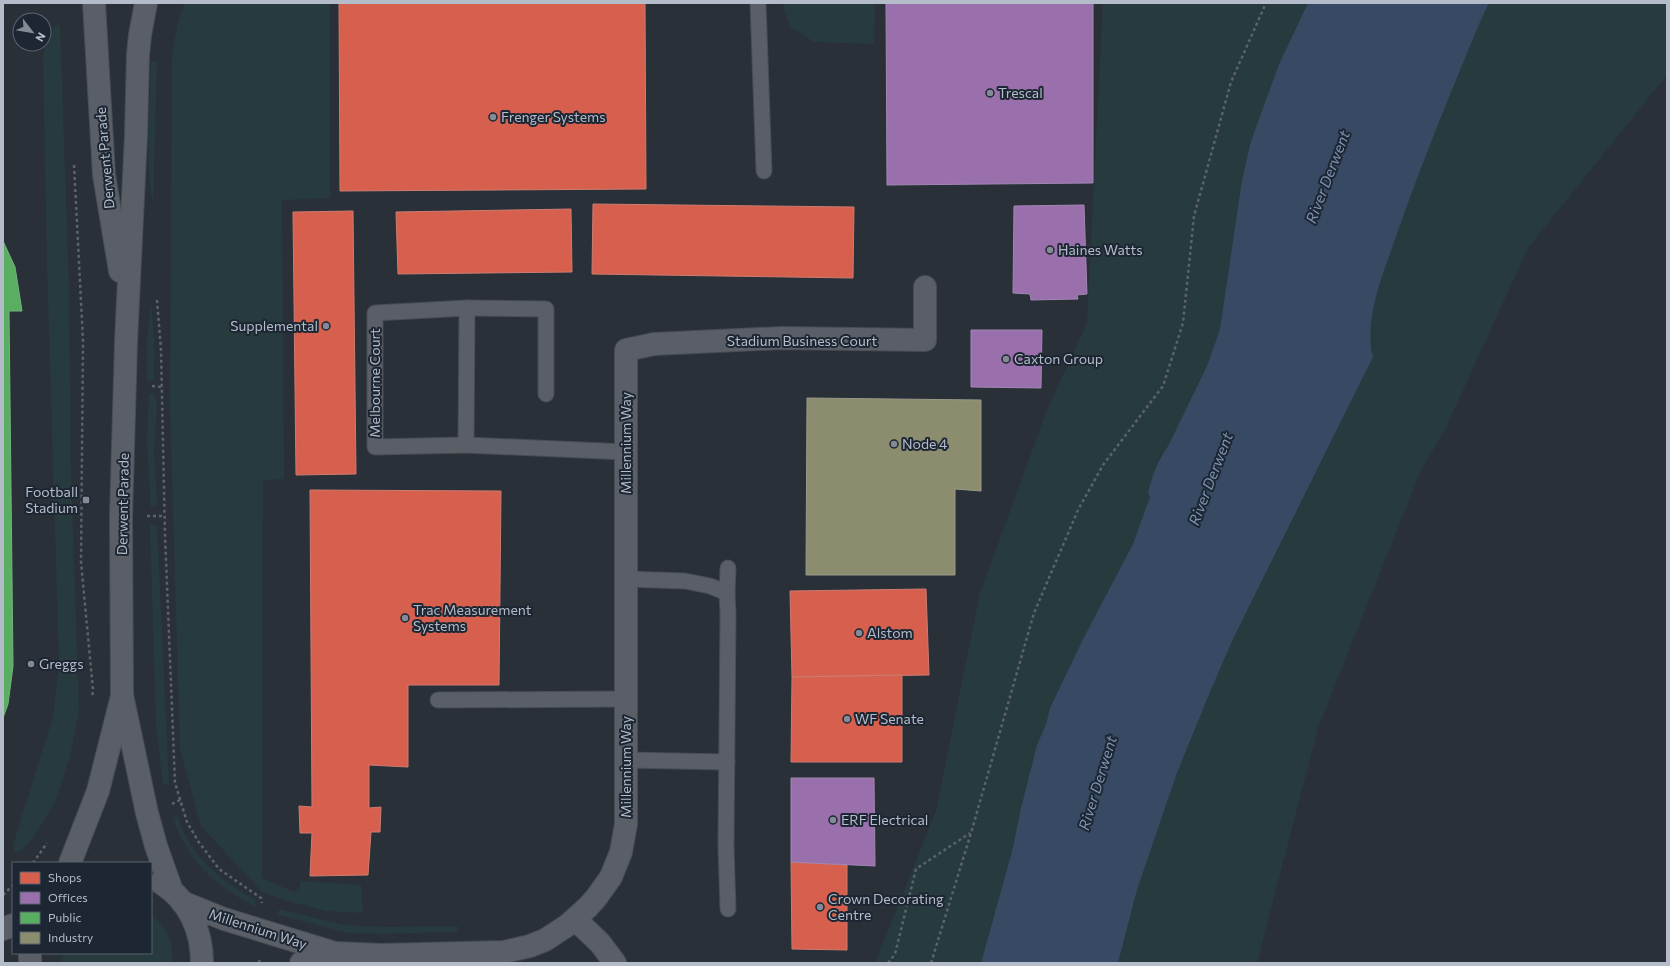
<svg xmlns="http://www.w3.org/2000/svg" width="1670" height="966" viewBox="0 0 1670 966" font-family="Commissioner,sans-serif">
<rect width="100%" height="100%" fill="#2a3038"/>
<g fill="#273a3e">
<path d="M185,3h145v195l-48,2 2,279 -21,1 -1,398 32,14 6,-5v-6l61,4 2,28 -37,-2 -38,-10 -26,-9 -61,-66 -21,-77 -10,-343 2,-351 6,-34z"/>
<path d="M782,3h93l-1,41 -60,-2 -24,-16z"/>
<path d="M1103,3h205l-29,61 -28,77 -9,39 -22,149 -13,37 -39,80 -8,10 -14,54 -13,34 -50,95 -33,69 -4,16 -9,21 -16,63 -9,43 -31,112h-106l61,-152 44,-218 67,-183 40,-87z"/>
<path d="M1489,3h178v72l-139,173 -84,184 -23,38 -103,258 -61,235h-139l19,-73 40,-117 33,-81 23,-53 141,-284 -2,-1c-7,-42 12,-84 26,-123 24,-71 53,-140 82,-209z"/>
<path d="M60,23l9,267 2,183 8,238 -9,45 -14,44 -19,32 -14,17 -8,4 -2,-8 40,-128 6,-54 -12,-400 -4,-208 9,-25z"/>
<path d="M157,61l-4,145c-8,-47 -4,-96 -2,-144z"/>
<path d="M151,303l3,34v44l-7,-1v-37z"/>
<path d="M155,393l2,13 -3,44 3,55 -6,3 -4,-66 2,-48z"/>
<path d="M150,525h7l12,260 -6,-1 -7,-60z"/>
<path d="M177,815c3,7 5,14 8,20 14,27 43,51 70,64l1,8c-41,-21 -67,-44 -83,-89z"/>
<path d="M279,909l64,16 43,2 72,-1 -1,6 -77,2 -32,-1 -70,-18z"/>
<path d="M151,914c14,11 24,30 21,49h-110v-10h89z"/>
</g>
<path fill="#384963" d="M1308,3h181l-9,19c-29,70 -58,140 -83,212 -13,38 -32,79 -25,120l2,1 -141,284 -23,53 -33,81 -40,117 -19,73h-137l31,-112 9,-43 16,-63 9,-21 4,-16 33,-69 50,-95 17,-47 -2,-4c4,-17 10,-33 20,-47l39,-80 13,-37 22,-149 9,-39 28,-77z"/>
<g fill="#d6604d" stroke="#cc7c72">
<path d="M339,3h306l1,186 -306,2z"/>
<path d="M593,204l261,3 -1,71 -261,-4z"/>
<path d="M571,209l1,63 -174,2 -2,-62z"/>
<path d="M353,211l3,263 -60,1 -3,-263z"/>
<path d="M310,490l191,1 -2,194h-91v82l-39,-2v43l12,-1 -1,25h-9l-3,43 -58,1 2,-43h-12l-1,-27 13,1z"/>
<path d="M926,589l3,86 -137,2 -2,-86z"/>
<path d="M902,675v87h-111l1,-85z"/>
<path d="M791,862l56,3v85l-55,-1z"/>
</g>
<g fill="#9970ab" stroke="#a187b4">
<path d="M886,3h207v180l-206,2z"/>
<path d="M1084,205l3,89 -10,1 1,4 -47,1 -1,-6 -17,-1 1,-87z"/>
<path d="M971,330h71l-1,58 -70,-1z"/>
<path d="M791,778h83l1,88 -84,-4z"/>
</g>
<path fill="#5aae61" stroke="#75b280" d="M3,241l12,26 7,44h-13l4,355 -5,38 -5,14z"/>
<path fill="#8c8c6e" stroke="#989a89" d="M807,398l174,2v91l-26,-2v86h-149z"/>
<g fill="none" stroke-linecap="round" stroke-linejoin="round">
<defs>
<g id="service">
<path d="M758,3l6,168"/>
<path d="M467,308l79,1v85"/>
<path d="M466,445l1,-137 -92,5v134l91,-2 160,7"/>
<path d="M626,579l59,2 25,5 17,7 1,20 -2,234 2,62"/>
<path d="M727,593l1,-25"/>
<path d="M438,700l187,-1"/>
<path d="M626,760l101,2"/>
</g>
<g id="minor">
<path d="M182,902l42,17 111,34 47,2 122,-3 26,-6 15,-6 23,-15 20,-18 8,-9 15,-21 10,-25 5,-28v-474l28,-6 127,-6 144,2v-53"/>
<path d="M575,919l25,24 15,20"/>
<path d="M3,929l10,-4"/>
<path d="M301,963l34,-10"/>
</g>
<g id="tertiary">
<path d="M94,3l10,172 16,96"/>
<path d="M146,3l-6,32 -2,19 -2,81 -10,207 -5,175 1,178 25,118 9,33 16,45"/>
<path d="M70,863l28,-72 23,-91"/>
<path d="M161,883c28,17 41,48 41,80"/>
<path d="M30,953v10"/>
</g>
</defs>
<use href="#service" stroke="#484c53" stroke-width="17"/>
<use href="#minor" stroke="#484c53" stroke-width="24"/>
<use href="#tertiary" stroke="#484c53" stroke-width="24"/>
<g stroke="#5d636a" stroke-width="2.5" stroke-dasharray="3 3" stroke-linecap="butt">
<path d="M74,165l9,175 -2,222 12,128 -1,8"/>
<path d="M157,300l4,50 4,185 10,248 12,39 11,19 21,28 42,29 1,5"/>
<path d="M152,386l10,1"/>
<path d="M147,516h18"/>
<path d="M172,804l8,-4"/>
<path d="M33,863l14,-20"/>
<path d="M3,895l10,-10"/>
<path d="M259,963l1,-6"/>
<path d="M888,963l7,-9 21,-85 54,-36"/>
<path d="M931,963l40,-130 63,-220 44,-103 25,-45 60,-79 20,-63 11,-107 37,-134 35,-79"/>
</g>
<use href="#service" stroke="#5a5e66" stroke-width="15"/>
<use href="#minor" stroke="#5a5e66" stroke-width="22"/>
<use href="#tertiary" stroke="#5a5e66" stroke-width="22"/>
</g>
<g fill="#848b96" stroke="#1d2633" stroke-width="1.5">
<circle cx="990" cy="93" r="4"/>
<circle cx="493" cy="117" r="4"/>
<circle cx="1050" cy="250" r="4"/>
<circle cx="326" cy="326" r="4"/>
<circle cx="1006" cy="359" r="4"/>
<circle cx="894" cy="444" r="4"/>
<rect x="82" y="496" width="8" height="8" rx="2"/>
<circle cx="405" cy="618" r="4"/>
<circle cx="859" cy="633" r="4"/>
<circle cx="31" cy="664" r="4"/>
<circle cx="847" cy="719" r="4"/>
<circle cx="833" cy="820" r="4"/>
<circle cx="820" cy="907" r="4"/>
</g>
<g text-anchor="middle" stroke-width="4" stroke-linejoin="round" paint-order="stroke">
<g font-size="14" fill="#b4bcc9" stroke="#1d2633" text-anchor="start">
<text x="998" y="98">Trescal</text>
<text x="501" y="122">Frenger Systems</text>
<text x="1058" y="255">Haines Watts</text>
<text x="318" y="331" text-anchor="end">Supplemental</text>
<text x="1014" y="364">Caxton Group</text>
<text x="902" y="449">Node 4</text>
<text x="78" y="497" text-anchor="end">Football<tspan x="78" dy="16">Stadium</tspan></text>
<text x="413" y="615">Trac Measurement<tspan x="413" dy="16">Systems</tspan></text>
<text x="867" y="638">Alstom</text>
<text x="39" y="669">Greggs</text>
<text x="855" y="724">WF Senate</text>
<text x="841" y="825">ERF Electrical</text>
<text x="828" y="904">Crown Decorating<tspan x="828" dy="16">Centre</tspan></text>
</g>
<g font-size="14" fill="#b4bcc9" stroke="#1d2633">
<text transform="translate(105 158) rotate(-95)" y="5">Derwent Parade</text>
<text x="802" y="346">Stadium Business Court</text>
<text transform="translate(375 383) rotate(-90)" y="5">Melbourne Court</text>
<text transform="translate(626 443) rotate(-90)" y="5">Millennium Way</text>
<text transform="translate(123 504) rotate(-89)" y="5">Derwent Parade</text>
<text transform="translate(626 767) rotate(-90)" y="5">Millennium Way</text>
<text transform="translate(258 929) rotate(18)" y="5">Millennium Way</text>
</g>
<g font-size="15" font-style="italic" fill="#7c92b1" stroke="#1d2633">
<text transform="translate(1328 177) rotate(-69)" y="5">River Derwent</text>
<text transform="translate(1211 479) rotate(-69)" y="5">River Derwent</text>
<text transform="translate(1098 783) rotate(-73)" y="5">River Derwent</text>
</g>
</g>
<rect width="1670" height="966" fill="none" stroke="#b4bcc9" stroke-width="8"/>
<rect x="12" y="862" width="140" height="92" fill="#1d2633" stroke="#59626f"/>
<rect x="20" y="872" width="20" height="12" fill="#d6604d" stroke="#59626f"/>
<text x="48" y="882" font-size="12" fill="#b4bcc9">Shops</text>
<rect x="20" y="892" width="20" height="12" fill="#9970ab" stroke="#59626f"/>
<text x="48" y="902" font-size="12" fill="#b4bcc9">Offices</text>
<rect x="20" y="912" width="20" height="12" fill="#5aae61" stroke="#59626f"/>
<text x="48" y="922" font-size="12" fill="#b4bcc9">Public</text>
<rect x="20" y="932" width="20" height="12" fill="#8c8c6e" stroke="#59626f"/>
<text x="48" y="942" font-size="12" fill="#b4bcc9">Industry</text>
<g transform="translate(32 32) rotate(121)"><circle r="19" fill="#1d2633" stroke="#59626f"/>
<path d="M0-3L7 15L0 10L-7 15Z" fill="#848b96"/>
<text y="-6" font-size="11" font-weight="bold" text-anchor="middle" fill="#b4bcc9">N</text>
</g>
</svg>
